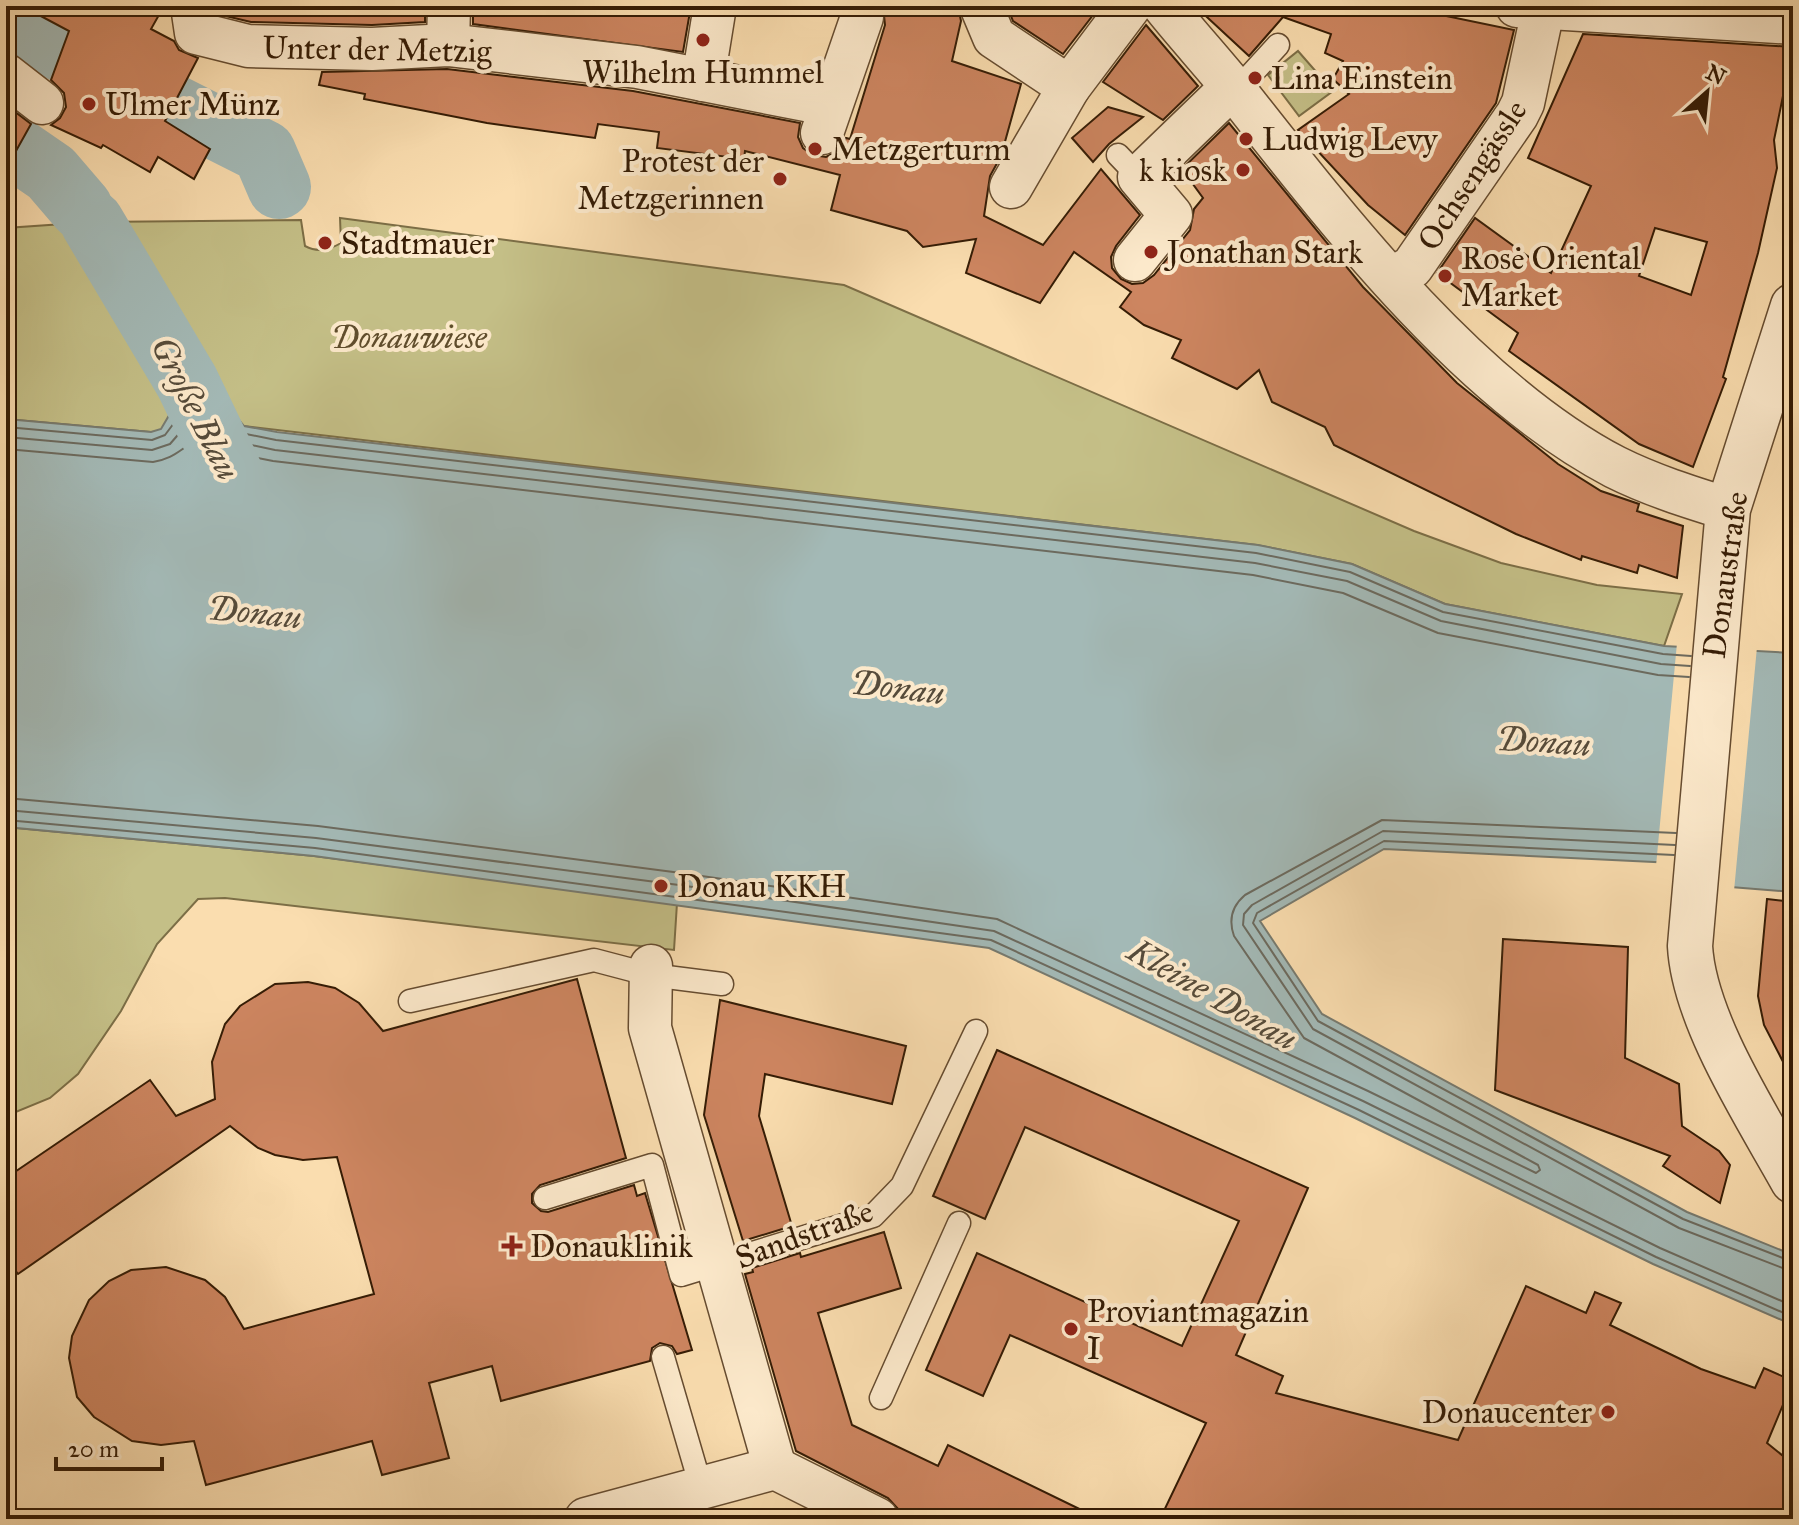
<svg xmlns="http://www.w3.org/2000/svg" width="1799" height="1525" viewBox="0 0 1799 1525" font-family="'IM FELL Great Primer',serif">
<rect width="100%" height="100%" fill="#faddaf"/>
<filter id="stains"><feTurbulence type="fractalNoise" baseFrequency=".0025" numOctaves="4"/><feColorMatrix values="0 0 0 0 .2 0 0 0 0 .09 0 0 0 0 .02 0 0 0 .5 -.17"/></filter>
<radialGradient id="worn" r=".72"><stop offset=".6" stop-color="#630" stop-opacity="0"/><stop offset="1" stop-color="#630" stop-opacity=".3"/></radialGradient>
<g fill="#c4bf87" stroke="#7c6e46" stroke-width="2">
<path d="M1298,51l35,40 -34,25 -31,-41z"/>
<path d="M340,218l504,67 570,246 87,32 96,22 85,9 -18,52 -219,-42 -93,-40 -95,-19 -1013,-119 -93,6 -145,-13v-191l86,-6 209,-2 4,26c13,7 24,4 36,-3z"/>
<path d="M6,827l308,29 363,47 -3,47 -449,-52 -27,1 -41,45 -36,67 -43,63 -28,24 -44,18z"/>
</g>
<path fill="#a3b9b6" stroke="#777a6f" stroke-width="2" d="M228,406l16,20 33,6 981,113 94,19 93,40 219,42 129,7v239l-99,-8 1,-20 -311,-15 -124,72 62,93 365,198 106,43v70l-140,-61 -298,-146 -366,-170 -675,-92 -308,-29v-408l145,13 10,-3 10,-17z"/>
<path fill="#faddaf" d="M1677,643l80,4 -23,244 -41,-3 -2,-21 -35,-1z"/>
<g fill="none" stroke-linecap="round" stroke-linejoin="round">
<g stroke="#6c6a5e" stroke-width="2">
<path d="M6,427l146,13 13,-5 12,-16 46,-5 18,19 35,7 980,113 94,19 93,40 220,42 28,2"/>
<path d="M6,437l146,13 18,-6 13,-15 36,-4 18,17 38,8 980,113 92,18 94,40 220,43 29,2"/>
<path d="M6,449l147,13c30,-5 28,-21 60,-24l19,15 41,8 980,114 90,18 95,40 220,42 31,2"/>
<path d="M6,798l312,28 363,47 316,46 371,172 168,82 4,-3 -2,-5 -234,-127 -70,-102c-6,-17 -2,-30 11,-41l137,-75 294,13"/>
<path d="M6,810l310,28 363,47 315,46 369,170 297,147 133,58"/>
<path d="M6,820l309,28 676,92 368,170 297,147 137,60"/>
<path d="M1675,845l-292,-14 -131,74 -8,9 -1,11 70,104 366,199 114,44"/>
<path d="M1674,855l-290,-14 -127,72 -4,10 65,98 365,198 110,43"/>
</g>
<g stroke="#a3b9b6" stroke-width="64">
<path d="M6,22l258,130 15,35"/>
<path d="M6,142l45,31 30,35"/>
<path d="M92,222l95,160 50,104"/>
</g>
</g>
<g fill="#cd8560" stroke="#351c05" stroke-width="2" fill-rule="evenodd">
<path d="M22,6h142l-13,23 23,12 5,9 19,8 -33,63 45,28 -16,30 -36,-22 -8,15 -47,-27 -2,3 -50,-23 9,-7 6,-11 -2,-14 -13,-13 18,-49z"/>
<path d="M216,6h209v16l-53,3 -121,-3 -34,-8z"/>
<path d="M473,6h218l-8,46 -210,-28z"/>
<path d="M883,6h75l3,15 -9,40 69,23 -20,72 -11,20 -6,40 59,29 58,-76 39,46 -24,31 -5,11 1,11 9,11 11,5 11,-1 11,-8 36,-45 4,-21 9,-11 -21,-29 47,-46 134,164 94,96 101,81 43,27 38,13 -2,7 46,15 -6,52 -38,-13 -2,8 -55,-17 -1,4 -65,-26 -182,-89 -9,-18 -53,-25 -13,-32 -22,19 -65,-31 9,-18 -37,-15 -24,-18 11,-15 -57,-40 -34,51 -74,-30 10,-34 -53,8 -16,-16 -76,-21 9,-35 -95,-24 -1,8 -87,-11 2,-16 -61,-8 -3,14 -108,-15 -123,-24 1,-5 -46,-9 3,-13 125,-3 186,22 167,32 -2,14 5,11 10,7 13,2 12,-6 8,-13 4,1 35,-114z"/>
<path d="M1007,6h93l-37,48 -50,-33z"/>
<path d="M1195,6h203l116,24 -18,73 -91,132 -37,-30 -70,-75 51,-36 -16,-15 10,-18 -18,-8 6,-19 -48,-17 -34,39z"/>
<path d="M1146,25l52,61 -35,34 -60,-38z"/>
<path d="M1583,34l210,13 -19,93 3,28 -19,85 -35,124 3,2 -33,88 -54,-23 -130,-93 9,-18 -81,-60 38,-55 76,55 40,-87 -63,-28zM1655,228l52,14 -16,53 -52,-19z"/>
<path d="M6,105l25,19 -25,45z"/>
<path d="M1108,107l35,10 -34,27 -16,18 -21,-24z"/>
<path d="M1767,899l26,3v179l-29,-56 -6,-29z"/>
<path d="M1503,939l125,8 -3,111 54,26 3,42 37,25 11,14 -10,38 -57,-37 7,-10 -175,-66z"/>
<path d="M577,979l49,179 -86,27 -8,9v9l9,8 7,1 86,-27 3,11 8,-3 47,157 -15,4 -5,-8 -12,-3 -8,5 -2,13 -149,40 -9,-35 -63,17 20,75 -67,17 -10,-34 -166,44 -12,-44 -33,4 -29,-4 -38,-24 -17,-20 -8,-39 3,-22 17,-36 20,-19 22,-11 35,-3 39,13 20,17 19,32 130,-35 -37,-137 -34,3 -28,-5 -17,-7 -28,-22 -212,148 -12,-16v-80l144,-98 26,36 39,-17 -3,-37 13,-38 15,-18 35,-22 33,-2 27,6 24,15 24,28z"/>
<path d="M720,1000l186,46 -14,58 -127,-30 -6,42 33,110 -49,15 -39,-126z"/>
<path d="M997,1050l311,138 -72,167 47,21 -7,17 182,47 68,-154 60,27 9,-21 26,11 -11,22 91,44 54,19 9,-20 29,13 -26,62 26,21v55h-633l46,-96 -196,-88 -27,61 -57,-26 51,-117 205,93 57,-125 -214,-94 -40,92 -52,-23z"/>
<path d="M884,1232l17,56 -83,25 34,112 86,41 10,-21 152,74h-184l-17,-9 -11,-12 -92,-47 -51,-177 8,-2 -1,-4 48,-15 1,4z"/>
</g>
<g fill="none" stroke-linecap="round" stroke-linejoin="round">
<defs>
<g id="service">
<path d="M1236,91l42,-46"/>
<path d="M1118,155l21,22"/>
<path d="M410,1001l184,-41 57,15 71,9"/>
<path d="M545,1198l107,-33 29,110 192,-59 29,-30 74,-155"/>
<path d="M663,1357l38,130"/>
<path d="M881,1398l78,-175"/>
</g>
<g id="minor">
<path d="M192,6l4,27 52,13 124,3 76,-4 189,22 194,38"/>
<path d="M981,6l13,31 75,50 61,-81"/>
<path d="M1164,6c24,30 50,58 74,88 100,127 231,297 377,373 36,18 74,30 113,42"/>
<path d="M1517,6l276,17"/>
<path d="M448,45l1,-39"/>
<path d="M6,75l36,28"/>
<path d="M703,80l12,-74"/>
<path d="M822,133l40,-116"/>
<path d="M1011,187l58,-100"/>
<path d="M1135,260l36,-45 -32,-38 93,-90"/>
<path d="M1391,279l21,-12 105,-152 6,-12 20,-93"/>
<path d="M651,966l-1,62 125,440"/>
<path d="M586,1519l189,-51 102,51"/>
</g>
<path id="tertiary" d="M1793,306l-65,203 -38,437c4,74 67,170 103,235"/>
</defs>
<use href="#service" stroke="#664c30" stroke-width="25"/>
<use href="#minor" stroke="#664c30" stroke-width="45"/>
<use href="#tertiary" stroke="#664c30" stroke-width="47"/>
<use href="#service" stroke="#fce9cb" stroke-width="22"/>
<use href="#minor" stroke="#fce9cb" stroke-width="42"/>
<use href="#tertiary" stroke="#fce9cb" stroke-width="44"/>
</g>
<g fill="#8f2418" stroke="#fce9cb" stroke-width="3">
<circle cx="703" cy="40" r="8"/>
<circle cx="1255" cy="78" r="8"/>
<circle cx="89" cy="104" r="8"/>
<circle cx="1246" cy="139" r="8"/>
<circle cx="815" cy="149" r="8"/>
<circle cx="1243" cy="170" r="8"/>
<circle cx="780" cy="179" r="8"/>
<circle cx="325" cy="243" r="8"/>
<circle cx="1151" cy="252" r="8"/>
<circle cx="1445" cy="276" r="8"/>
<circle cx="661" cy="886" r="8"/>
<path d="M508 1234h8v8h8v8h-8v8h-8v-8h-8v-8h8z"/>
<circle cx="1071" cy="1329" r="8"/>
<circle cx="1608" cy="1412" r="8"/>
</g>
<g text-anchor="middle" stroke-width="8" stroke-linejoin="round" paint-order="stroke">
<g font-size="32" fill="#351c05" stroke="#fce9cb">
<text transform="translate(377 49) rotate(1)" y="11">Unter der Metzig</text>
<text transform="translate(1472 175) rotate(-57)" y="11">Ochsengässle</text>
<text transform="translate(1725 575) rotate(-82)" y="11">Donaustraße</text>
<text transform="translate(804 1234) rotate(-20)" y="11">Sandstraße</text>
</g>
<g font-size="32" fill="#351c05" stroke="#fce9cb" text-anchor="start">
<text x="703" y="83" text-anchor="middle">Wilhelm Hummel</text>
<text x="1271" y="89">Lina Einstein</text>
<text x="105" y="115">Ulmer Münz</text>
<text x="1262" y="150">Ludwig Levy</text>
<text x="831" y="160">Metzgerturm</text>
<text x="764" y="172" text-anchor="end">Protest der<tspan x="764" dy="37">Metzgerinnen</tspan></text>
<text x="1227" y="181" text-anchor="end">k kiosk</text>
<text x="341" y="254">Stadtmauer</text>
<text x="1167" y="263">Jonathan Stark</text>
<text x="1461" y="269">Rosė Oriental<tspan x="1461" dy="37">Market</tspan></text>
<text x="677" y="897">Donau KKH</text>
<text x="530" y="1257">Donauklinik</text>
<text x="1087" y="1322">Proviantmagazin<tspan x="1087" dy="37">I</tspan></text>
<text x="1592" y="1423" text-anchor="end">Donaucenter</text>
</g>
<g font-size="32" font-style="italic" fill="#604d2c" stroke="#fce9cb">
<text x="409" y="348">Donauwiese</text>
</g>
<g font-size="34" font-style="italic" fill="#564b3a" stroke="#fce9cb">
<text transform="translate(196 408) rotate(63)" y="12">Große Blau</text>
<text transform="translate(255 612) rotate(6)" y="12">Donau</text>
<text transform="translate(898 687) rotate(7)" y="12">Donau</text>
<text transform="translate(1544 741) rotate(4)" y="12">Donau</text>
<text transform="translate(1213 994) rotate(30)" y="12">Kleine Donau</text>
</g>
</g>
<rect width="1799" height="1525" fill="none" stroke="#faddaf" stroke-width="32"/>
<rect x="8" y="8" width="1783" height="1509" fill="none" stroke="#351c05" stroke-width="4"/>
<rect x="16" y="16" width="1767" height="1493" fill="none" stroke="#351c05" stroke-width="2"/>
<g transform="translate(1707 92) rotate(27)" stroke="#fce9cb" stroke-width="6" paint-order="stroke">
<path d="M0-6L14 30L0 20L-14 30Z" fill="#351c05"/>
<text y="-12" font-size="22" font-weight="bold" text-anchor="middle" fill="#351c05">N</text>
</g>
<path d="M56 1457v12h106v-12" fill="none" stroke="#351c05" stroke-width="4"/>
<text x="68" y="1457" font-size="24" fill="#351c05" stroke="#fce9cb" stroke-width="6" paint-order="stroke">20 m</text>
<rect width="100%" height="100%" filter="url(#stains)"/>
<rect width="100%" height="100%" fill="url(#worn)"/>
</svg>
